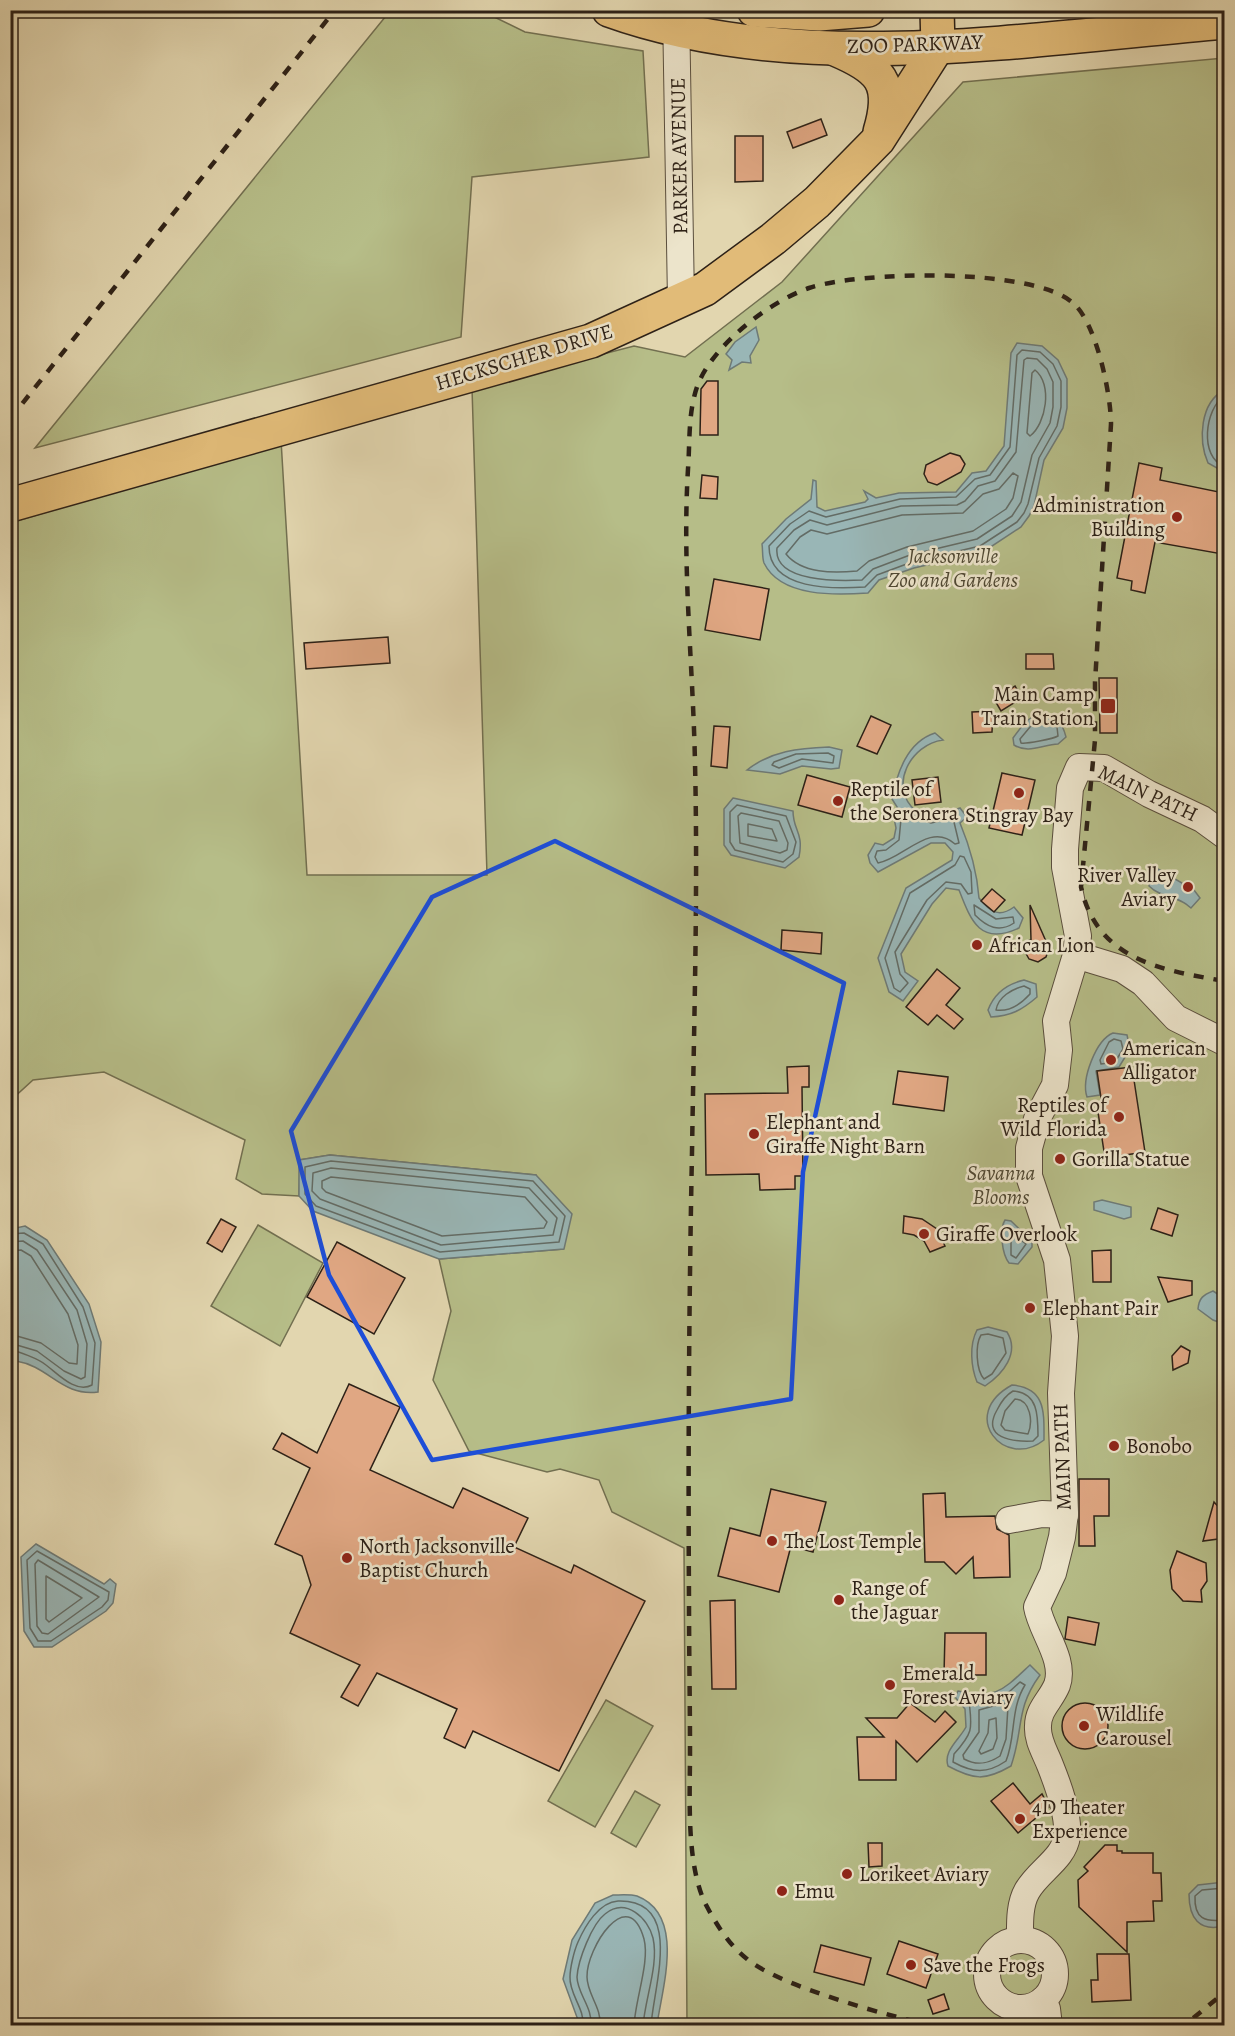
<svg xmlns="http://www.w3.org/2000/svg" width="1235" height="2036" viewBox="0 0 1235 2036" font-family="Alegreya,serif">
<rect width="100%" height="100%" fill="#e2d6af"/>
<filter id="stains"><feTurbulence type="fractalNoise" baseFrequency=".00333" numOctaves="4"/><feColorMatrix values="0 0 0 0 .2 0 0 0 0 .09 0 0 0 0 .02 0 0 0 .5 -.17"/></filter>
<radialGradient id="worn" r=".72"><stop offset=".6" stop-color="#630" stop-opacity="0"/><stop offset="1" stop-color="#630" stop-opacity=".3"/></radialGradient>
<g fill="#b6bd88" stroke="#726f50" stroke-width="1.5">
<path d="M390,11h92l43,21 118,19 6,106 -177,20 -11,160 -426,111z"/>
<path d="M1224,58v1967h-537l-3,-477 -72,-36 -13,-32 -39,-11 -13,3 -78,-21 -36,-71 18,-69 -12,-52 124,-10 -27,-74 -206,-20 -30,5 -1,36 -37,-2 -26,-15 9,-39 -141,-68 -71,8 -22,20v-577l270,-83 26,435h180l-15,-487 162,-42 51,11 97,-75 181,-200z"/>
<path d="M258,1225l65,38 -43,83 -69,-40z"/>
<path d="M606,1700l47,26 -58,101 -47,-26z"/>
<path d="M635,1791l25,14 -24,42 -25,-14z"/>
</g>
<g fill="#99b6b6" stroke="#6e7a76" stroke-width="1.5">
<path d="M756,327l3,13 -9,16 1,7 -9,-1 -13,8 3,-10 -6,-6 9,-12z"/>
<path d="M1017,343l25,3 16,14 9,19v29l-4,20 -19,32 -10,46 -5,10 -8,11 -38,25 -69,16 -35,12 -11,13c-31,2 -87,5 -104,-30 -2,-5 -1,-13 -2,-19l24,-25 25,-20 2,-19 3,1 1,26 8,4 40,-9 3,-3 -4,-8 12,7 23,-5 57,-1 16,-19 14,-2 18,-25 7,-93z"/>
<path d="M1224,390v82l-16,-9c-10,-23 -8,-60 16,-73z"/>
<path d="M1040,712c16,4 22,9 26,25l-8,7c-16,1 -30,10 -44,1l-1,-7 12,-16z"/>
<path d="M935,733l8,7c-32,4 -56,47 -27,71 5,3 12,7 17,6 9,-2 18,-6 27,-9l7,9 -7,6c10,24 17,49 19,75 11,14 20,20 35,9l9,11 -4,10c-39,18 -48,-7 -60,-38l-13,-2 -14,16 -31,50 4,18 13,9 -15,20 -14,-9 -11,-34 28,-70 46,-28 1,-8 -8,-9h-14l-53,29 -8,-9 -2,-8 7,-12 8,2 11,-7 2,-10 -2,-10 5,-8 -7,-11c5,-26 15,-57 43,-66z"/>
<path d="M829,747l13,3 -3,18 -8,1 -29,-3 -22,8 -33,-4c24,-19 52,-22 82,-23z"/>
<path d="M733,798l60,13c0,20 11,21 6,46l-14,11 -54,-13 -7,-10v-36z"/>
<path d="M1158,869l24,14 2,8 10,-1 6,8 -9,10c-13,-13 -29,-9 -42,-22l3,-14z"/>
<path d="M1024,980l12,4 1,13c-15,13 -26,19 -46,20l-3,-7c6,-16 19,-26 36,-30z"/>
<path d="M1113,1033l14,2 3,14 -11,18 -23,4 4,24 -13,2c-6,-18 9,-57 26,-64z"/>
<path d="M330,1155l206,20 36,39 -8,35 -125,10 -126,-48 -14,-15v-36z"/>
<path d="M1102,1200l29,7v10l-7,2 -30,-9v-8z"/>
<path d="M1005,1220l6,1 21,20v6l-14,17 -9,-1c-7,-9 -10,-33 -4,-43z"/>
<path d="M25,1226l22,14 42,64 12,38 -3,50c-36,5 -49,-26 -82,-31l-5,-9v-123z"/>
<path d="M1213,1291l11,7v26l-11,-4 -15,-11c1,-11 5,-14 15,-18z"/>
<path d="M988,1327l19,5c13,21 -4,42 -22,54l-8,-4c-6,-15 -8,-37 0,-52z"/>
<path d="M1012,1385c34,3 32,27 32,55 -39,31 -87,-25 -32,-55z"/>
<path d="M36,1544l68,40 6,-5 6,5 -3,19 -7,8 -54,36h-18l-10,-16 -3,-74z"/>
<path d="M1030,1665l10,10c-25,34 -16,54 -29,91 -26,15 -37,14 -63,0 -5,-15 11,-26 18,-39l-1,-18 -10,-12 3,-6c38,9 45,-1 72,-26z"/>
<path d="M1224,1882v44c-25,6 -35,-8 -35,-32l9,-9z"/>
<path d="M613,1895c7,0 17,-1 24,1 49,19 25,92 20,129h-80l1,-5 -15,-41 9,-39 23,-37z"/>
</g>
<g fill="none" stroke-linecap="round" stroke-linejoin="round">
<g stroke="#636c66" stroke-width="1.5">
<path d="M1022,350l18,2 13,12 8,17v26l-4,19 -18,32 -11,46 -4,9 -7,9 -37,24 -68,16 -35,13 -12,12c-31,2 -96,4 -96,-41l21,-22 19,-13 17,6 74,-18 56,-2 19,-18 15,-4 20,-28 7,-92z"/>
<path d="M1027,358l10,1 10,10 6,13v25l-3,16 -18,32 -11,47 -9,14 -35,23 -67,16 -37,14 -11,11c-21,1 -89,3 -85,-32l17,-18 16,-10 17,5 74,-19 56,-1 8,-4 13,-15 17,-5 21,-29 8,-92z"/>
<path d="M1035,370c18,14 11,54 -5,66l-3,-3 5,-60z"/>
<path d="M1224,396c-19,13 -25,61 0,70"/>
<path d="M1013,473l5,3 -5,22 -7,11 -33,22 -66,16 -38,14 -12,10c-23,2 -55,3 -71,-17l14,-17 11,-7 16,4 75,-19 61,-2 20,-19 16,-5z"/>
<path d="M1041,719l16,8 1,9c-5,3 -32,8 -37,7l-1,-4 10,-12z"/>
<path d="M828,753l6,3 -1,7 -31,-4 -23,9 -7,-3 2,-3 22,-8z"/>
<path d="M737,805l49,11 10,26 -3,12 -10,8 -48,-12 -5,-8v-30z"/>
<path d="M906,812l25,11 22,-5 6,25 -4,1c-25,-23 -52,15 -77,19l-3,-6 2,-6 9,-1 13,-10 2,-21z"/>
<path d="M741,813l38,8 9,22 -1,7 -7,3 -40,-10 -2,-27z"/>
<path d="M748,824l24,5 5,12 -29,-5z"/>
<path d="M960,856l4,1 7,15 1,21 -4,1 -7,-10 -15,-2 -19,18 -32,52 5,22 8,9 -8,9 -6,-4 -9,-30 25,-65 45,-28z"/>
<path d="M974,905l22,14 17,-2 1,6c-15,10 -27,4 -39,-8z"/>
<path d="M1024,986l6,3v5c-9,10 -20,18 -34,16 2,-13 16,-21 28,-24z"/>
<path d="M1114,1039l7,2 2,8 -8,13 -14,2 -1,-4 9,-18z"/>
<path d="M331,1161l202,20 32,35 -6,26 -119,10 -124,-46 -11,-12v-27z"/>
<path d="M331,1168l198,20 28,30 -4,17 -112,10 -121,-46 -8,-8 1,-18z"/>
<path d="M331,1177l194,20 22,25 -3,6 -102,8 -116,-44 -4,-4v-7z"/>
<path d="M1011,1233l15,11 -10,14 -5,-3z"/>
<path d="M10,1234l14,-1 19,11 40,63 12,36 -3,42c-16,9 -34,-11 -46,-20 -7,-6 -28,-14 -36,-15"/>
<path d="M10,1242l13,-1 14,9 40,60 10,34 -2,33 -4,2 -17,-8 -27,-20 -27,-8"/>
<path d="M10,1251l11,-1 10,6 37,58 10,31 -1,19 -8,-1 -28,-20 -31,-9"/>
<path d="M988,1334l15,4 3,15 -14,21 -8,5c-8,-9 -9,-34 -3,-44z"/>
<path d="M1013,1391c25,2 25,24 25,45l-5,5c-21,1 -52,-3 -36,-31 4,-8 9,-15 16,-19z"/>
<path d="M1015,1399c16,1 18,23 13,35l-23,-4 -4,-5 4,-14z"/>
<path d="M37,1551l72,41 -1,8 -6,7 -51,34h-13l-8,-13 -3,-68z"/>
<path d="M38,1560l61,37 -51,37 -6,-1 -5,-7 -2,-62z"/>
<path d="M46,1576l36,22 -33,24 -3,-3z"/>
<path d="M1020,1682l5,3c-15,24 -9,52 -19,76 -19,13 -33,12 -53,1l1,-8c20,-22 18,-26 15,-53h21l19,-9z"/>
<path d="M1004,1703l4,3 -2,33 -6,17c-12,8 -23,10 -36,3l-1,-4 16,-23v-22z"/>
<path d="M996,1718l1,20 -4,11 -12,5 -2,-3 9,-18 1,-13z"/>
<path d="M1224,1888l-22,2 -7,6c-1,23 10,26 29,24"/>
<path d="M583,2026c2,-17 -14,-32 -13,-49 0,-9 4,-26 8,-35 7,-16 21,-40 40,-41 67,-2 35,87 33,125"/>
<path d="M591,2026c2,-18 -14,-33 -14,-49 1,-17 15,-53 28,-63 21,-17 43,4 48,24 6,27 -8,60 -10,88"/>
<path d="M600,2026c2,-18 -13,-32 -13,-49 -1,-28 41,-95 57,-38 6,23 -9,61 -10,87"/>
</g>
</g>
<g fill="#e0a783" stroke="#2d2117" stroke-width="1.5">
<path d="M821,119l6,16 -34,13 -6,-16z"/>
<path d="M735,136h28v45l-28,1z"/>
<path d="M707,381h11v54h-18l1,-46z"/>
<path d="M950,453l10,3 5,8 -4,8 -24,13 -9,-3 -4,-8 2,-9z"/>
<path d="M1139,463l23,5 -2,12 64,13v48l-2,13 -67,-12 -10,51 -14,-3 1,-9 -15,-3z"/>
<path d="M702,475l16,2 -1,22 -17,-1z"/>
<path d="M714,579l55,10 -9,51 -55,-10z"/>
<path d="M388,637l2,26 -84,6 -2,-26z"/>
<path d="M1026,654h27l1,15h-28z"/>
<path d="M1099,678h18v55h-17z"/>
<path d="M1015,686l7,12 -21,13 -7,-12z"/>
<path d="M993,711l-1,21 -19,1 -1,-21z"/>
<path d="M871,716l20,9 -14,29 -20,-8z"/>
<path d="M714,726l16,1 -3,41 -16,-2z"/>
<path d="M1002,773l33,7 -13,55 -33,-7z"/>
<path d="M807,775l43,12 -8,30 -44,-12z"/>
<path d="M938,777l3,25 -26,3 -3,-25z"/>
<path d="M992,889l13,11 -11,12 -13,-11z"/>
<path d="M1030,905l19,43 -3,9 -8,5 -9,-3 -5,-9 3,-9 4,-1z"/>
<path d="M782,930l40,3 -1,21 -40,-4z"/>
<path d="M937,969l23,19 -14,17 17,14 -9,10 -17,-14 -9,10 -22,-18z"/>
<path d="M809,1066v21h-7l1,89h-8v13l-35,1 -1,-16 -53,1 -1,-81 83,-1 -1,-26z"/>
<path d="M1132,1067l13,85 -40,6 -7,-46 5,-1 -6,-40z"/>
<path d="M898,1071l50,6 -4,34 -51,-7z"/>
<path d="M1158,1208l20,7 -6,21 -21,-7z"/>
<path d="M904,1216l18,3 15,10 8,17 -15,6 -6,-11 -10,-6 -11,-2z"/>
<path d="M221,1219l15,8 -14,25 -15,-9z"/>
<path d="M337,1242l68,36 -31,56 -67,-37z"/>
<path d="M1111,1250v32h-18l-1,-31z"/>
<path d="M1158,1277l34,4v14l-24,7z"/>
<path d="M1181,1346l9,5 -2,12 -15,7 -1,-14z"/>
<path d="M349,1384l51,23 -30,63 83,38 10,-20 65,30 -14,29 57,26 3,-8 71,36 -86,170 -86,-40 -8,17 -21,-10 13,-29 -80,-36 -19,33 -17,-9 19,-32 -70,-32 21,-48 -9,-29 -27,-12 35,-76 -37,-19 9,-16 35,20z"/>
<path d="M1079,1479h30v37h-15l1,30h-16z"/>
<path d="M771,1489l55,13 -13,50 -22,-6 -12,46 -61,-16 12,-48 30,8z"/>
<path d="M945,1493l1,24 49,-1 2,13 12,6 1,42 -36,1 -1,-21 -17,17 -12,-12h-19l-2,-68z"/>
<path d="M1214,1502l10,11v8l-6,18 -15,2z"/>
<path d="M1177,1551l29,12 1,18 -6,9 1,12 -19,-1 -11,-12 -2,-19z"/>
<path d="M735,1600l1,89h-24l-2,-88z"/>
<path d="M1068,1617l31,6 -4,22 -30,-6z"/>
<path d="M945,1633h41v42h-42z"/>
<path d="M910,1703l25,19 10,-11 11,11 -39,40 -21,-21v39h-37l-2,-43h27l-18,-19h31z"/>
<circle cx="1085" cy="1726" r="23"/>
<path d="M1013,1783l17,21 12,-10 7,13 -31,26 -27,-32z"/>
<path d="M868,1843h14v23l-13,1z"/>
<path d="M1105,1845h12v6h5v2h31v20h8l1,28h-9l1,20 -27,1v30l-48,-45 -1,-27 10,-9 -4,-4z"/>
<path d="M899,1941l39,13 -12,34 -39,-14z"/>
<path d="M821,1945l50,13 -7,27 -50,-13z"/>
<path d="M1097,1954h32l2,46 -39,2 -1,-22h7z"/>
<path d="M944,1994l5,15 -16,5 -5,-14z"/>
</g>
<g fill="none" stroke-linecap="round" stroke-linejoin="round">
<defs>
<g id="minor">
<path d="M676,10l5,291"/>
<path d="M1076,955l46,14 21,14 33,35 48,24"/>
<path d="M1009,1520l33,-6 23,1"/>
<path d="M1020,1940c0,-16 -1,-35 7,-49 11,-20 37,-32 40,-55 2,-22 -9,-51 -17,-71 -5,-13 -13,-25 -12,-39 0,-17 13,-26 19,-41 9,-25 -16,-54 -20,-78l16,-34 9,-36 3,-24 -4,-120 4,-57 -8,-76 -28,-84v-28l8,-29 18,-34 4,-35 -3,-29 20,-66 2,-19 -13,-69v-18l5,-61 9,-21 25,1 45,26 53,25 22,16"/>
<circle cx="1021" cy="1974" r="34"/>
<path d="M1043,2000l4,9 2,17"/>
</g>
<g id="major">
<path d="M609,10c189,68 419,29 615,12"/>
<path d="M754,10l65,4 49,-4"/>
<path d="M835,49c45,19 60,33 45,83"/>
<path d="M10,505l581,-164 114,-52 68,-50 44,-37 61,-62 60,-94 -1,-36"/>
</g>
</defs>
<use href="#minor" stroke="#5a4e3d" stroke-width="28"/>
<use href="#major" stroke="#2d2117" stroke-width="36"/>
<use href="#minor" stroke="#ece4cb" stroke-width="26"/>
<use href="#major" stroke="#e1bb78" stroke-width="33"/>
<g stroke="#2d2117" stroke-width="4.5" stroke-dasharray="10 10" stroke-linecap="butt">
<path d="M10,419l325,-409"/>
<path d="M935,2026c-44,-9 -156,-40 -188,-67 -18,-14 -31,-35 -42,-56 -19,-41 -15,-106 -15,-151 0,-51 -1,-102 -1,-153 -1,-149 0,-298 3,-447 2,-130 6,-260 3,-389 -2,-98 -13,-196 -7,-294 2,-27 0,-56 9,-82 14,-40 71,-85 112,-99 51,-17 224,-21 264,15 23,19 38,91 38,121l-16,258v58l-14,147c16,73 80,83 143,94"/>
<path d="M1175,2026l17,-7 32,-26"/>
</g>
</g>
<path fill="none" stroke="#1d4ed8" stroke-width="4.5" stroke-linejoin="round" d="M555,841l289,142 -41,189 -12,227 -359,61 -103,-185 -38,-144 141,-234z"/>
<g fill="#8f2418" stroke="#ece4cb" stroke-width="2">
<circle cx="1177" cy="517" r="6"/>
<rect x="1100" y="698" width="16" height="16" rx="3"/>
<circle cx="1019" cy="793" r="6"/>
<circle cx="838" cy="801" r="6"/>
<circle cx="1188" cy="887" r="6"/>
<circle cx="977" cy="945" r="6"/>
<circle cx="1111" cy="1060" r="6"/>
<circle cx="1119" cy="1117" r="6"/>
<circle cx="754" cy="1134" r="6"/>
<circle cx="1060" cy="1159" r="6"/>
<circle cx="924" cy="1234" r="6"/>
<circle cx="1030" cy="1308" r="6"/>
<circle cx="1114" cy="1446" r="6"/>
<circle cx="772" cy="1541" r="6"/>
<circle cx="347" cy="1558" r="6"/>
<circle cx="839" cy="1600" r="6"/>
<circle cx="890" cy="1685" r="6"/>
<circle cx="1084" cy="1726" r="6"/>
<circle cx="1020" cy="1819" r="6"/>
<circle cx="847" cy="1874" r="6"/>
<circle cx="782" cy="1891" r="6"/>
<circle cx="911" cy="1965" r="6"/>
</g>
<g text-anchor="middle" stroke-width="5" stroke-linejoin="round" paint-order="stroke">
<g font-size="21" fill="#2d2117" stroke="#ece4cb">
<text transform="translate(915 44) rotate(-2)" y="7">ZOO PARKWAY</text>
<text transform="translate(679 156) rotate(-91)" y="7">PARKER AVENUE</text>
<text transform="translate(524 357) rotate(-17)" y="7">HECKSCHER DRIVE</text>
<text transform="translate(1148 793) rotate(25)" y="7">MAIN PATH</text>
<text transform="translate(1062 1457) rotate(-92)" y="7">MAIN PATH</text>
</g>
<g font-size="21" fill="#2d2117" stroke="#ece4cb" text-anchor="start">
<text x="1165" y="512" text-anchor="end">Administration<tspan x="1165" dy="24">Building</tspan></text>
<text x="1094" y="701" text-anchor="end">Main Camp<tspan x="1094" dy="24">Train Station</tspan></text>
<text x="850" y="796">Reptile of<tspan x="850" dy="24">the Seronera</tspan></text>
<text x="1019" y="822" text-anchor="middle">Stingray Bay</text>
<text x="1176" y="882" text-anchor="end">River Valley<tspan x="1176" dy="24">Aviary</tspan></text>
<text x="989" y="952">African Lion</text>
<text x="1123" y="1055">American<tspan x="1123" dy="24">Alligator</tspan></text>
<text x="1107" y="1112" text-anchor="end">Reptiles of<tspan x="1107" dy="24">Wild Florida</tspan></text>
<text x="766" y="1129">Elephant and<tspan x="766" dy="24">Giraffe Night Barn</tspan></text>
<text x="1072" y="1166">Gorilla Statue</text>
<text x="936" y="1241">Giraffe Overlook</text>
<text x="1042" y="1315">Elephant Pair</text>
<text x="1126" y="1453">Bonobo</text>
<text x="784" y="1548">The Lost Temple</text>
<text x="359" y="1553">North Jacksonville<tspan x="359" dy="24">Baptist Church</tspan></text>
<text x="851" y="1595">Range of<tspan x="851" dy="24">the Jaguar</tspan></text>
<text x="902" y="1680">Emerald<tspan x="902" dy="24">Forest Aviary</tspan></text>
<text x="1096" y="1721">Wildlife<tspan x="1096" dy="24">Carousel</tspan></text>
<text x="1032" y="1814">4D Theater<tspan x="1032" dy="24">Experience</tspan></text>
<text x="859" y="1881">Lorikeet Aviary</text>
<text x="794" y="1898">Emu</text>
<text x="923" y="1972">Save the Frogs</text>
</g>
<g font-size="21" font-style="italic" fill="#4f4833" stroke="#ece4cb">
<text x="953" y="563">Jacksonville<tspan x="953" dy="24">Zoo and Gardens</tspan></text>
<text x="1001" y="1180">Savanna<tspan x="1001" dy="24">Blooms</tspan></text>
</g>
</g>
<rect width="1235" height="2036" fill="none" stroke="#e2d6af" stroke-width="36"/>
<rect x="12" y="12" width="1211" height="2012" fill="none" stroke="#2d2117" stroke-width="3"/>
<rect x="18" y="18" width="1199" height="2000" fill="none" stroke="#2d2117" stroke-width="1.5"/>
<rect width="100%" height="100%" filter="url(#stains)"/>
<rect width="100%" height="100%" fill="url(#worn)"/>
</svg>
